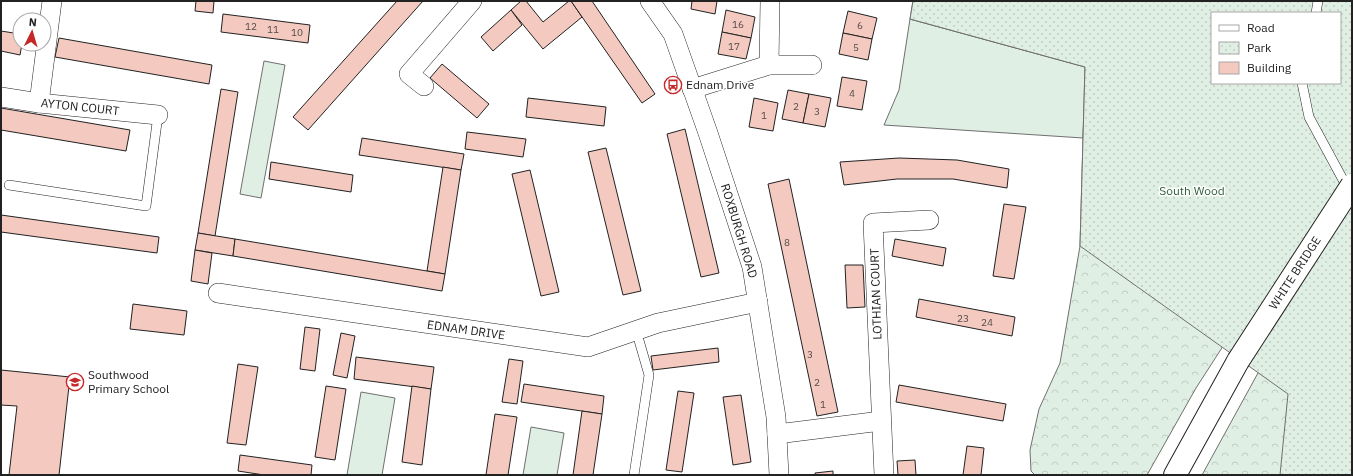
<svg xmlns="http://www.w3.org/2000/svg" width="1353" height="476" viewBox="0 0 1353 476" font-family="'IBM Plex Sans',sans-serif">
<defs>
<pattern id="forest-crowns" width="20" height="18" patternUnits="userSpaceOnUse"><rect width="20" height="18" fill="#e0efe3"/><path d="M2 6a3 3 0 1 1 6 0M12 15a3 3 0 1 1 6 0" fill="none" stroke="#c0cdc2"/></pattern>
<pattern id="park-dots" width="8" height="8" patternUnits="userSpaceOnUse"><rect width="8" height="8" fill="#e0efe3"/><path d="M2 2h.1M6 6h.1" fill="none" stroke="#c0cdc2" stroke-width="1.8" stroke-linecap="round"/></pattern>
</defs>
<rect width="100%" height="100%" fill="#fff"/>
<g fill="#e0efe3" stroke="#6f6f6f">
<path d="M910,19l176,48 -3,71 -199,-13 15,-35z"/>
<path d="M264,61l21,4 -24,133 -21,-4z"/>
<path d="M361,392l34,6 -13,77h-35z"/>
<path d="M531,427l33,6 -7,42h-34z"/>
</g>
<g fill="url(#forest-crowns)" stroke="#6f6f6f" fill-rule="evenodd">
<path d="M913,1h439v54l-32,141 -124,192 -49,87h-112l-4,-4 -1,-21 9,-41 21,-46 20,-117 5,-179 -175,-48zM1212,13h128v70h-128z"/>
<path d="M1352,229v246h-150l56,-102z"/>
</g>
<path fill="url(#park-dots)" stroke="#6f6f6f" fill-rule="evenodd" d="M913,1h439v474h-72l8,-81 -208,-148 5,-179 -175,-48zM1212,13h128v70h-128z"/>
<g fill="#f3c9c0" stroke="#222">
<path d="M196,1h18l-1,12 -18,-2z"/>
<path d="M397,1h26l-115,129 -15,-13z"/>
<path d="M521,1h5l17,21 26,-21h2l11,16 -39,32 -32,-39z"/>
<path d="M571,1h21l63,93 -13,9z"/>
<path d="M692,1h25l-2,13 -24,-5z"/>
<path d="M511,10l11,15 -29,26 -12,-14z"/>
<path d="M726,10l29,7 -4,21 -29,-6z"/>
<path d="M848,11l29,7 -5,21 -29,-6z"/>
<path d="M223,14l87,11 -2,18 -87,-11z"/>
<path d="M1,31l19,3v10h2l-2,11 -19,-4z"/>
<path d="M722,32l29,6 -5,21 -28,-5z"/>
<path d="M843,33l29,6 -4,21 -29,-6z"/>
<path d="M59,38l153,27 -3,19 -154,-27z"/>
<path d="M442,64l47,40 -12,14 -47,-40z"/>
<path d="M842,77l25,4 -5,29 -25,-4z"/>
<path d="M221,89l17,3 -23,144 -17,-3z"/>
<path d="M788,90l21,4 -6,29 -21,-4z"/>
<path d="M809,94l22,4 -6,29 -22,-4z"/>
<path d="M528,98l78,9 -2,19 -78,-9z"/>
<path d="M754,98l24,5 -5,28 -24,-4z"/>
<path d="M1,108l129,22 -4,21 -125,-21z"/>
<path d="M685,129l34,144 -18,4 -34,-143z"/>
<path d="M467,132l59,7 -3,18 -58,-8z"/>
<path d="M362,138l102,16 -3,16 -102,-15z"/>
<path d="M606,148l35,143 -18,4 -35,-143z"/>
<path d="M899,158l58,2 52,9 -2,19 -54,-9h-56l-53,6 -4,-23z"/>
<path d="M271,162l82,13 -2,17 -82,-13z"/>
<path d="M443,167l18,3 -16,104 -18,-3z"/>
<path d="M530,170l29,122 -18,4 -29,-122z"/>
<path d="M789,179l49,233 -21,4 -49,-232z"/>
<path d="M1004,204l22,3 -12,72 -21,-3z"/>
<path d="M1,215l158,22 -2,16 -156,-21z"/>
<path d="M198,233l37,6 -2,17 -38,-6z"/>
<path d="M235,239l210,35 -3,17 -209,-35z"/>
<path d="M895,239l51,9 -3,18 -51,-10z"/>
<path d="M195,250l17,3 -4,31 -17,-3z"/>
<path d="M845,265h18l2,42 -18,1z"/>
<path d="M919,299l96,18 -3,19 -96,-19z"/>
<path d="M133,304l54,7 -3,24 -54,-6z"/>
<path d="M305,327l15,2 -5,42 -15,-2z"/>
<path d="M341,333l14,3 -8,42 -14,-3z"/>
<path d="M718,348l1,14 -66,8 -2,-14z"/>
<path d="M356,357l78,10 -3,22 -77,-10z"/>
<path d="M509,359l14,2 -6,43 -15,-2z"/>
<path d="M238,364l20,3 -12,78 -19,-2z"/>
<path d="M1,370l69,7 -11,98h-50l8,-69 -16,-1z"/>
<path d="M524,384l80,12 -2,18 -81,-12z"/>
<path d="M899,385l107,19 -3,17 -107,-19z"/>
<path d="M326,386l20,3 -11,71 -20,-3z"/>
<path d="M412,386l19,3 -9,76 -20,-3z"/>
<path d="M678,391l16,2 -12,79 -16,-2z"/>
<path d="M741,395l10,67 -18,3 -10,-68z"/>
<path d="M582,411l20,3 -9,61h-20z"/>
<path d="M495,414l22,3 -9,58h-22z"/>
<path d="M967,446l17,2 -3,27h-18z"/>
<path d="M240,455l72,10 -1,10h-47l-26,-4z"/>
<path d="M915,460l1,15h-18l-1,-14z"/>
<path d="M833,471v4h-18v-2z"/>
</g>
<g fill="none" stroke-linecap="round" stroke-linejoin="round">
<defs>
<g id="lane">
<path d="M1316,13l2,-12"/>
<path d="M1302,83l7,34 39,72"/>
<path d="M9,185l137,21 12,-91"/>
<path d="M634,475l15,-100 -13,-45"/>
</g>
<g id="street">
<path d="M650,1l23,33 35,99 44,134 24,150 3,58"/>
<path d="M769,65l1,-64"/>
<path d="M424,86l-15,-12 63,-73"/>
<path d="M692,89l77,-24h43"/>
<path d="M1,97l38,6 119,12"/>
<path d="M39,103l13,-102"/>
<path d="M218,293l370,54 70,-24 100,-21"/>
<path d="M777,434l104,-13"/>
<path d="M884,475l-11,-252 56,-3"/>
</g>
<path id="secondary" d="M1175,475l63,-114"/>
</defs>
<use href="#lane" stroke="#222" stroke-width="10"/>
<use href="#street" stroke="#222" stroke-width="20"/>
<use href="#secondary" stroke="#222" stroke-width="24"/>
<use href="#lane" stroke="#fff" stroke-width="9"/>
<use href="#street" stroke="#fff" stroke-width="19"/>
<use href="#secondary" stroke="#fff" stroke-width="22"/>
<defs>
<path id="secondary-bridge" d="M1238,361l114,-176"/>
</defs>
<use href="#secondary-bridge" stroke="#222" stroke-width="24" stroke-linecap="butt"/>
<use href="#secondary-bridge" stroke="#fff" stroke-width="22"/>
</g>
<defs>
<symbol id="bus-ring" viewBox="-11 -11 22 22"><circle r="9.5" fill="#fff" stroke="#c62828" stroke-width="1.5"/><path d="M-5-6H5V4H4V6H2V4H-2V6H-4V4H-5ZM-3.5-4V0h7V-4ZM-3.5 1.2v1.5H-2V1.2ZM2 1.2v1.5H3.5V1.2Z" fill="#c62828"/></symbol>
<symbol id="school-ring" viewBox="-11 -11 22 22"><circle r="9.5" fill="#fff" stroke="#c62828" stroke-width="1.5"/><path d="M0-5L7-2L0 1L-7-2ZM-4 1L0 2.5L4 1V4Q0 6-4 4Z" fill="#c62828"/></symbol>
</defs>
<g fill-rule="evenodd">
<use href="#bus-ring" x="663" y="75" width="20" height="20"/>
<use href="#school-ring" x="65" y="372" width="20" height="20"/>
</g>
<g text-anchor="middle" stroke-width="3" stroke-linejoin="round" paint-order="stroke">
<g font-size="10" fill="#564c4a">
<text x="738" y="28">16</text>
<text x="860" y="29">6</text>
<text x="251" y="30">12</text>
<text x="273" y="33">11</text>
<text x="297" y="36">10</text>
<text x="734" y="50">17</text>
<text x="856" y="51">5</text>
<text x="852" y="97">4</text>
<text x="796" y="110">2</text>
<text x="817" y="115">3</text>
<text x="764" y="119">1</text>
<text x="787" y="246">8</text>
<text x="963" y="322">23</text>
<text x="987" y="326">24</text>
<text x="810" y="358">3</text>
<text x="817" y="386">2</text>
<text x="823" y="408">1</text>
</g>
<g font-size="12" fill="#222" stroke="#fff" text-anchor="start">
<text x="686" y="89">Ednam Drive</text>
<text x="88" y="379">Southwood<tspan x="88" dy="14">Primary School</tspan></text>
</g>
<g font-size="12" fill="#222" stroke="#fff">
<text transform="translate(80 107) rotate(6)" y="4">AYTON COURT</text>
<text transform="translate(739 231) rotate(73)" y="4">ROXBURGH ROAD</text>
<text transform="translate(1295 273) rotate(-57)" y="4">WHITE BRIDGE</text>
<text transform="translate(876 294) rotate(-92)" y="4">LOTHIAN COURT</text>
<text transform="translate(466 330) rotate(8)" y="4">EDNAM DRIVE</text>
</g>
<g font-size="12" fill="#2f5e38" stroke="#fff">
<text x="1192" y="195">South Wood</text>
</g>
</g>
<rect width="1353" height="476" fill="none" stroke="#222222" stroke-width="4"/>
<rect x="1211" y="12" width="130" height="72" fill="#ffffff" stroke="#a7a7a7"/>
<rect x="1219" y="25" width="20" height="6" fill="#ffffff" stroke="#a7a7a7"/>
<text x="1247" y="32" font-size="12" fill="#222222">Road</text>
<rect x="1219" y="42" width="20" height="12" fill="url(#park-dots)" stroke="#a7a7a7"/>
<text x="1247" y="52" font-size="12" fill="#222222">Park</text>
<rect x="1219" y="62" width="20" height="12" fill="#f3c9c0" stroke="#a7a7a7"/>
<text x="1247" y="72" font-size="12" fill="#222222">Building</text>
<g transform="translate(32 32) rotate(5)"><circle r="19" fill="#ffffff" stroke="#a7a7a7"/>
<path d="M0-3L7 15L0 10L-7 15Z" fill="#c62828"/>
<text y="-6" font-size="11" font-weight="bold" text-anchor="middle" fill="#222222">N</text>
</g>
</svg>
